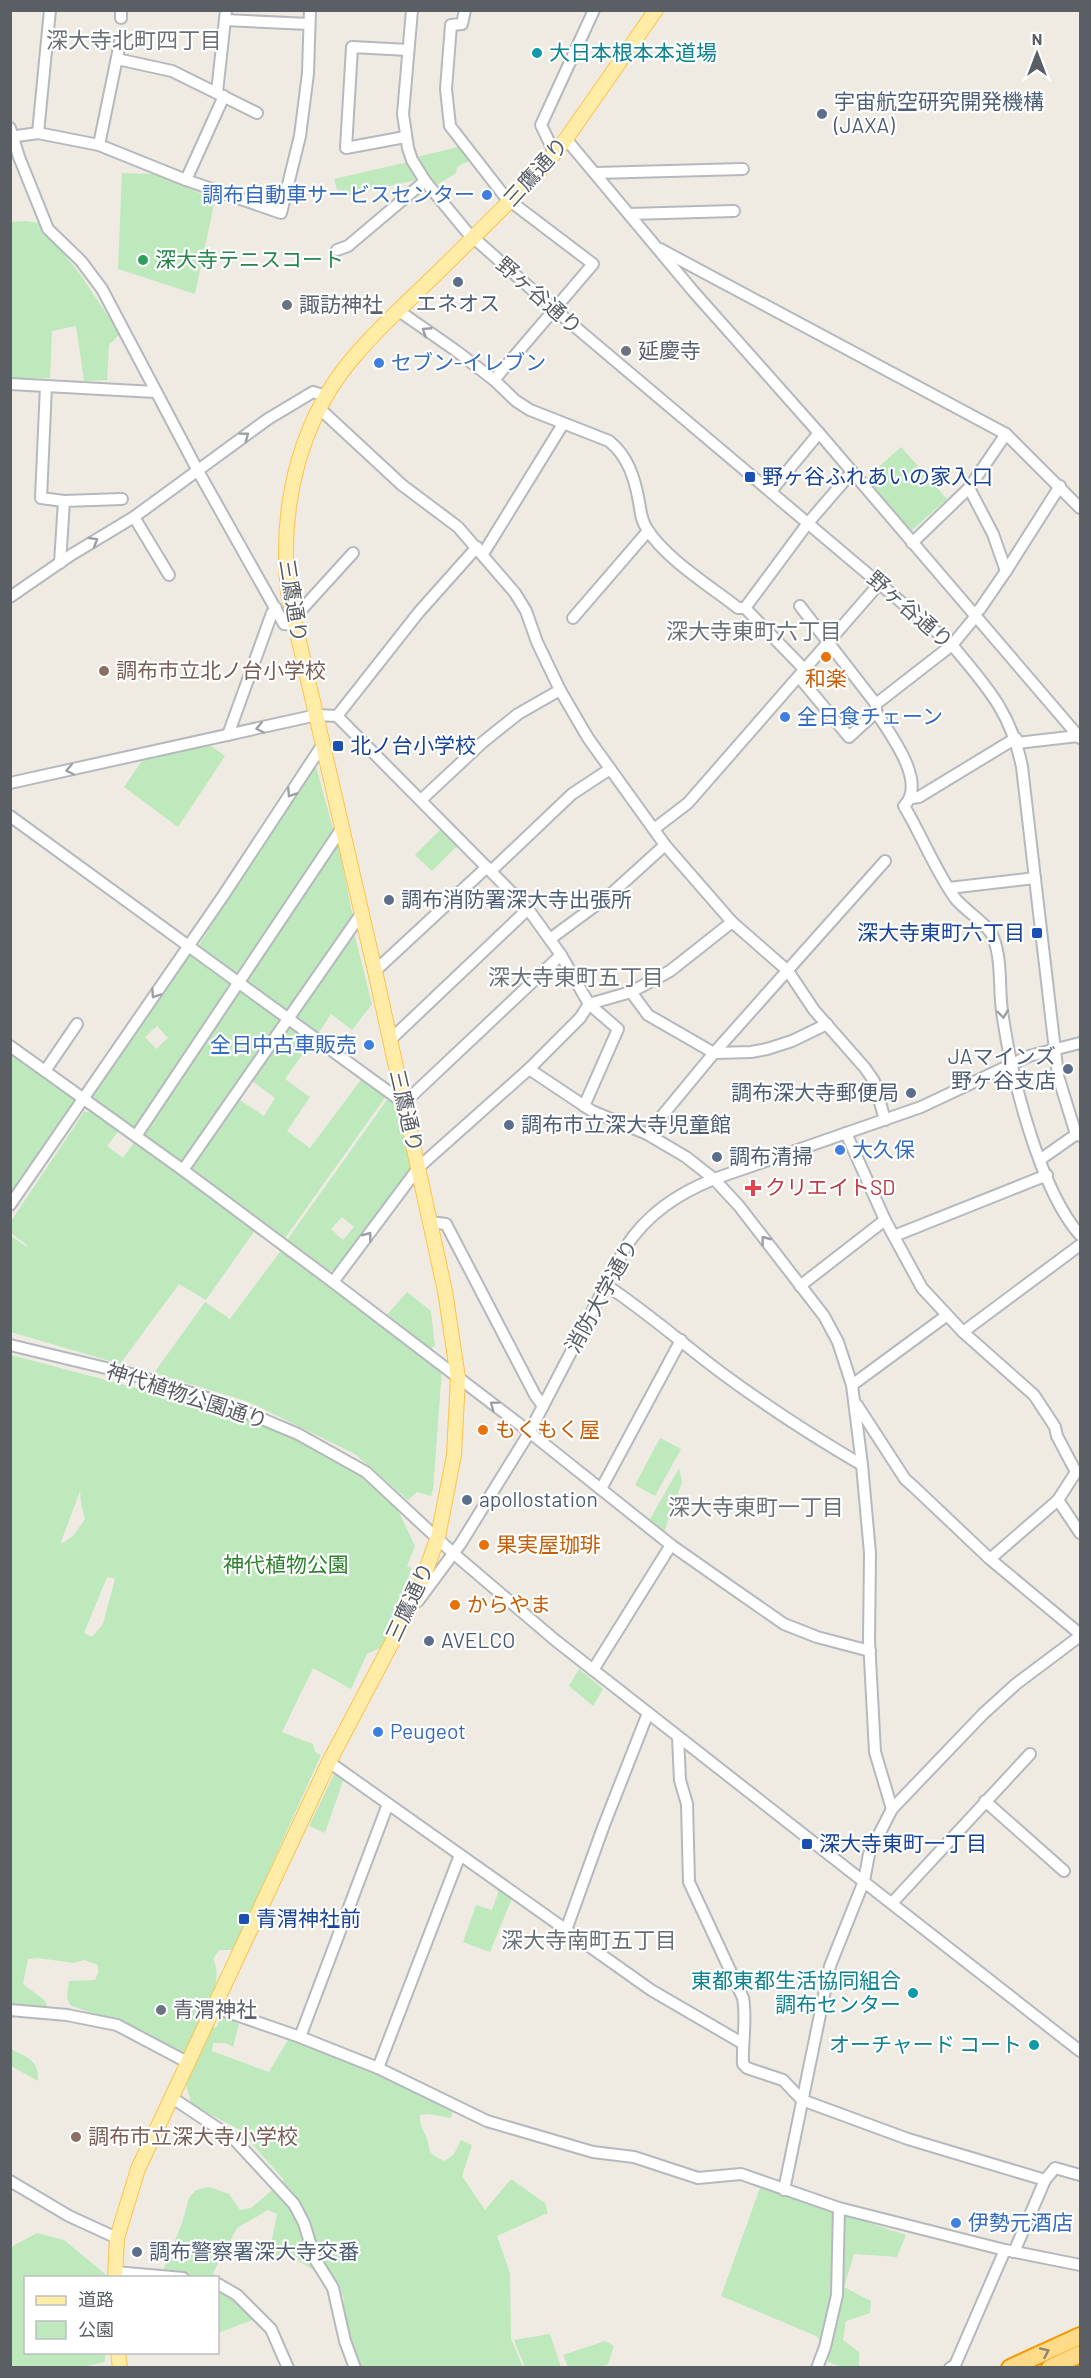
<svg xmlns="http://www.w3.org/2000/svg" width="1091" height="2378" viewBox="0 0 1091 2378" font-family="Barlow,'Noto Sans JP',sans-serif">
<rect width="100%" height="100%" fill="#efebe2"/>
<g fill="#bee9bc" fill-rule="evenodd">
<path d="M458,147l11,14 -12,6 -1,6 -21,13 -18,-29z"/>
<path d="M408,162l8,18 -77,17 -5,-18z"/>
<path d="M122,173l31,1 62,25 -20,95 -77,-25z"/>
<path d="M25,221l14,2 41,51 40,60 -11,11 -2,35 -23,1 -8,-55 -24,5 -2,47h-39l-1,-156z"/>
<path d="M901,447l46,52 -37,33 -46,-52z"/>
<path d="M207,743l18,13 -47,71 -54,-40 20,-29z"/>
<path d="M315,762l18,67 -95,145 -39,-29z"/>
<path d="M441,829l17,16 -26,26 -17,-16z"/>
<path d="M335,846l4,1 14,71 -64,92h-4l-38,-26 -1,-4z"/>
<path d="M352,934l3,2 17,68 -20,26 -21,-16 -13,20 -18,-14 -3,-5z"/>
<path d="M192,954l38,28 1,5 -93,139h-5l-41,-29 95,-142zM157,1026l11,12 -12,11 -11,-12z"/>
<path d="M243,991l38,28 1,5 -101,140 -36,-28v-5l92,-139z"/>
<path d="M293,1027l19,14 -27,38 25,18 -23,34 23,17 53,-71 24,18 -102,143 -94,-69 49,-69 24,16 11,-18 -23,-17 36,-53z"/>
<path d="M11,1054l65,46 -65,99z"/>
<path d="M389,1097l7,5 15,68 -76,99 -5,2 -43,-31zM342,1217l12,10 -11,13 -12,-11z"/>
<path d="M95,1111l25,18 -13,17 16,12 12,-17 120,89 -49,70 -27,-16 -59,80 -109,-32v-96l16,11 1,-1 -17,-13v-12l73,-109z"/>
<path d="M282,1249l160,120 -9,121 -2,6 -14,-4 -9,8 -53,-46 -106,-52 -95,-29 51,-71 25,17z"/>
<path d="M407,1292l24,19 4,35 -7,4 -42,-34z"/>
<path d="M11,1355l148,39 59,20 5,-5 62,25 81,45 30,27 19,40 -8,20 4,2 -9,34 -18,44 -17,8 -16,35 -38,-21 -31,64 31,12 2,8 6,3 -78,174v7l-5,14h-19l-6,9c10,18 -3,45 -10,63l13,6 6,-13 17,9 -6,23 -8,-4h-12l-1,8 57,21 20,-34 139,58 25,13 -2,9 -23,-4 -8,1c0,9 1,11 5,19 8,16 -2,18 20,27l9,-7 7,-14 11,5 -10,31 23,34 26,-31 34,24 3,10 -51,23 13,37 1,66 12,28h-162c-10,-19 -22,-47 -17,-69l-10,-15 -38,-24 -31,-5 7,-15 5,-25 -9,-4 -31,18 -24,45 2,4h-29l-23,-6 19,-48 7,-25 7,-8 13,-3 20,7 11,16 11,-2 33,-28 -44,-50 -48,-25 -12,-39 -47,-37 -63,-24 -3,-7 2,-17 26,-1 3,-7v-8l-14,-5 -10,3 -36,-5 -10,1 -5,25 20,15 4,5 -6,16 -30,-4zM80,1491l1,12 4,16 -12,17 -10,7 -2,-1zM107,1577l8,2 -12,45 -11,13 -8,-4z"/>
<path d="M660,1438l21,11 -26,47 -20,-11z"/>
<path d="M679,1468l3,14 -18,50 -15,-11z"/>
<path d="M579,1669l24,20 -10,17 -24,-20z"/>
<path d="M334,1774l10,4 -19,55 -16,-7z"/>
<path d="M500,1887l13,9 -23,56 -27,-10 13,-37 16,5z"/>
<path d="M11,2049c16,9 28,10 27,32l-27,-15z"/>
<path d="M760,2188l44,13 7,-9 13,4 -1,12 83,27 -9,22 -43,-3 -10,33 27,14 -1,12 -24,8 -3,19 16,12v15h-16l-15,-5v-11l-12,-15 -95,-40z"/>
<path d="M37,2233l27,7 41,34v3l-79,1v74l79,1v9l-23,5h-71v-120z"/>
<path d="M218,2280l37,39 -37,14z"/>
<path d="M550,2334l11,33h-36l-11,-27z"/>
<path d="M605,2341l9,5 -6,18 -7,3h-33l-5,-12z"/>
</g>
<g fill="none" stroke-linecap="round" stroke-linejoin="round">
<defs>
<g id="minor">
<path d="M412,10l-9,104 5,34 4,12 13,21 42,51 87,77 398,336c35,42 59,67 70,122l36,309 17,55 5,5"/>
<path d="M465,10l-3,14 -11,1 -5,64 4,37 56,72 87,66 -99,116"/>
<path d="M121,18v-8"/>
<path d="M225,20l84,4"/>
<path d="M117,59l55,12 85,42"/>
<path d="M217,92l9,-82"/>
<path d="M10,128l9,29 29,72 33,32 21,28 96,182 86,153 10,1"/>
<path d="M38,133l12,-123"/>
<path d="M10,137l28,-4 61,12 87,35 95,33 19,-77 8,-63 2,-63"/>
<path d="M405,137l-59,11 6,-101 56,3"/>
<path d="M566,139l127,152 126,142 261,305"/>
<path d="M99,145l22,-107"/>
<path d="M555,154l-14,-29 53,-115"/>
<path d="M595,173l148,-4"/>
<path d="M186,180l38,-84"/>
<path d="M629,214l105,-3"/>
<path d="M660,249l346,185 74,74"/>
<path d="M337,250l11,-4 77,-65"/>
<path d="M399,311l56,39 39,30 22,21 14,9 79,31c19,15 26,38 30,61 2,11 2,18 8,27 19,30 63,57 91,79h7l60,62"/>
<path d="M10,384l145,8"/>
<path d="M46,386l-5,112 23,3 58,-2"/>
<path d="M319,408l83,77 56,42 57,66 11,18 11,31 23,48 28,48 77,107 67,77 56,49 26,39 51,58 9,13 11,39"/>
<path d="M969,488l24,46 13,37"/>
<path d="M771,491l48,-58"/>
<path d="M134,517l35,58"/>
<path d="M912,543l57,-55 37,-54"/>
<path d="M483,554l80,-130"/>
<path d="M60,563l4,-62"/>
<path d="M10,597l61,-42 63,-38 134,-98 45,-27 13,4"/>
<path d="M800,606l76,98v8c14,22 52,71 28,94 18,30 31,64 51,92 9,12 33,26 38,39 10,25 5,55 10,81 9,61 37,172 77,217"/>
<path d="M745,608l63,-85 44,-51"/>
<path d="M974,614l6,-5 26,-38 54,-85"/>
<path d="M573,618l75,-87"/>
<path d="M293,619l60,-66"/>
<path d="M799,677l50,60 27,-25"/>
<path d="M876,704l76,-59 24,-29"/>
<path d="M337,716l82,-104 58,-65"/>
<path d="M228,735l44,-122 4,-5"/>
<path d="M1017,743l61,-7"/>
<path d="M10,783l307,-68 20,1 191,193 33,46 28,49 29,25 -34,77"/>
<path d="M912,798l7,-1 97,-59"/>
<path d="M421,800l62,-58 35,-28 42,-24"/>
<path d="M10,816l394,287 157,-148"/>
<path d="M654,829l34,-26 191,-219"/>
<path d="M491,871l81,-77 38,-25"/>
<path d="M949,888l86,-10"/>
<path d="M550,939l61,-45 54,-49"/>
<path d="M375,971l112,-104"/>
<path d="M631,992l17,23 66,38 37,-1 16,-3 25,-8 35,-17"/>
<path d="M390,1040l138,-131"/>
<path d="M10,1046l173,124 150,112 190,145 148,118 67,47 46,32 33,13 53,14"/>
<path d="M529,1069l63,42 55,23 39,23 28,22 25,27 85,110 14,26 14,43 10,80 8,88 -1,87 6,112 17,57"/>
<path d="M45,1071l32,-47"/>
<path d="M846,1133l39,87 37,68 41,44 71,63 21,32 2,9 19,36 -18,28 -68,59"/>
<path d="M647,1134l67,-81 171,-192"/>
<path d="M136,1136l206,-308"/>
<path d="M1041,1159l37,-26"/>
<path d="M183,1170l178,-256"/>
<path d="M10,1205l213,-309 100,-152"/>
<path d="M430,1222l16,2 89,171 8,11"/>
<path d="M894,1236l153,-61"/>
<path d="M333,1282l86,-115 110,-98 51,-51 9,-14 42,-12 39,-21 62,-49"/>
<path d="M606,1285c41,27 78,60 117,89 45,33 91,63 139,91"/>
<path d="M800,1286l85,-66"/>
<path d="M963,1332l117,-87"/>
<path d="M10,1345l121,29 98,31 69,29 68,38 87,81 102,87 525,411"/>
<path d="M852,1385l94,-69"/>
<path d="M857,1405l48,74 9,8 76,72 90,75"/>
<path d="M601,1489l80,-149"/>
<path d="M1058,1500l22,33"/>
<path d="M418,1601l43,-58 68,-110 96,-185c22,-34 52,-54 89,-69l207,-72 108,-51 51,-13"/>
<path d="M593,1670l78,-125"/>
<path d="M678,1737l2,43 7,24 2,78 54,116c4,21 -1,44 0,66l4,4 36,12 19,20 106,39 137,41"/>
<path d="M329,1762l322,228 91,53"/>
<path d="M985,1801l79,70"/>
<path d="M892,1903l138,-149"/>
<path d="M566,1930l38,-105 44,-112"/>
<path d="M213,2007l87,30 78,31 109,53 106,31 41,5 64,21 43,-4 98,34 166,42 75,15"/>
<path d="M10,2010l57,5 50,10 70,37"/>
<path d="M300,2037l88,-233"/>
<path d="M378,2068l82,-213"/>
<path d="M171,2097l63,42 60,65 10,19 11,36 18,29 12,53 10,27"/>
<path d="M10,2181l59,35 48,22"/>
<path d="M784,2190l46,-224 34,-85 5,-27 23,-45 91,-95 33,-30 64,-48"/>
<path d="M1014,2252l31,-72 10,-12 25,7"/>
<path d="M115,2272l68,6"/>
<path d="M218,2284l19,11 34,34 17,39"/>
<path d="M817,2368l8,-21 12,-52 2,-87"/>
<path d="M950,2368l5,-3 50,-115"/>
</g>
<g id="major">
<path d="M115,2278l2,-40 21,-69 191,-407 88,-167 21,-58 16,-82 4,-77 -13,-87 -70,-320 -87,-378c-9,-87 11,-176 71,-242 22,-25 47,-48 71,-71 37,-36 74,-73 110,-109l26,-32 90,-129"/>
<path d="M118,2352l2,16"/>
</g>
<g id="highway">
<path d="M1010,2368l70,-32"/>
<path d="M1050,2368l30,-14"/>
</g>
</defs>
<use href="#minor" stroke="#b5b9be" stroke-width="14"/>
<use href="#major" stroke="#fec34c" stroke-width="16"/>
<use href="#highway" stroke="#f19900" stroke-width="20"/>
<use href="#minor" stroke="#fff" stroke-width="10"/>
<use href="#major" stroke="#ffeca7" stroke-width="14"/>
<use href="#highway" stroke="#ffdb89" stroke-width="16"/>
</g>
<defs><path id="oneway-chevron" d="M-2-3.5L2.5 0L-2 3.5" fill="none" stroke-width="1.6" stroke-linecap="round" stroke-linejoin="round" transform="scale(1.5)"/></defs>
<g stroke="#9c9fa3">
<use href="#oneway-chevron" transform="translate(426 331) rotate(-147)"/>
<use href="#oneway-chevron" transform="translate(245 436) rotate(-37)"/>
<use href="#oneway-chevron" transform="translate(94 541) rotate(-31)"/>
<use href="#oneway-chevron" transform="translate(260 728) rotate(168)"/>
<use href="#oneway-chevron" transform="translate(70 770) rotate(168)"/>
<use href="#oneway-chevron" transform="translate(291 793) rotate(123)"/>
<use href="#oneway-chevron" transform="translate(155 994) rotate(124)"/>
<use href="#oneway-chevron" transform="translate(1003 1014) rotate(83)"/>
<use href="#oneway-chevron" transform="translate(368 1236) rotate(-53)"/>
<use href="#oneway-chevron" transform="translate(765 1240) rotate(-127)"/>
<use href="#oneway-chevron" transform="translate(494 1405) rotate(-143)"/>
</g>
<use stroke="#8c8470" href="#oneway-chevron" transform="translate(1045 2352) rotate(-24)"/>
<g fill="#0f9aa8" stroke="#fff" stroke-width="2">
<circle cx="537" cy="53" r="6"/>
<circle cx="913" cy="1993" r="6"/>
<circle cx="1034" cy="2045" r="6"/>
</g>
<g fill="#5c6f8a" stroke="#fff" stroke-width="2">
<circle cx="822" cy="114" r="6"/>
<circle cx="458" cy="282" r="6"/>
<circle cx="389" cy="900" r="6"/>
<circle cx="1068" cy="1069" r="6"/>
<circle cx="911" cy="1093" r="6"/>
<circle cx="509" cy="1125" r="6"/>
<circle cx="717" cy="1157" r="6"/>
<circle cx="467" cy="1500" r="6"/>
<circle cx="429" cy="1641" r="6"/>
<circle cx="137" cy="2252" r="6"/>
</g>
<g fill="#3f7fe0" stroke="#fff" stroke-width="2">
<circle cx="487" cy="195" r="6"/>
<circle cx="379" cy="363" r="6"/>
<circle cx="785" cy="717" r="6"/>
<circle cx="369" cy="1045" r="6"/>
<circle cx="840" cy="1150" r="6"/>
<circle cx="378" cy="1732" r="6"/>
<circle cx="956" cy="2223" r="6"/>
</g>
<circle fill="#2e9e5b" stroke="#fff" stroke-width="2" cx="143" cy="260" r="6"/>
<g fill="#6b7280" stroke="#fff" stroke-width="2">
<circle cx="287" cy="305" r="6"/>
<circle cx="626" cy="351" r="6"/>
<circle cx="161" cy="2010" r="6"/>
</g>
<g fill="#1a4fb4" stroke="#fff" stroke-width="2">
<rect x="744" y="471" width="12" height="12" rx="3"/>
<rect x="332" y="740" width="12" height="12" rx="3"/>
<rect x="1031" y="927" width="12" height="12" rx="3"/>
<rect x="801" y="1838" width="12" height="12" rx="3"/>
<rect x="238" y="1913" width="12" height="12" rx="3"/>
</g>
<g fill="#e8710a" stroke="#fff" stroke-width="2">
<circle cx="826" cy="657" r="6"/>
<circle cx="483" cy="1430" r="6"/>
<circle cx="484" cy="1545" r="6"/>
<circle cx="455" cy="1605" r="6"/>
</g>
<g fill="#8d6e63" stroke="#fff" stroke-width="2">
<circle cx="104" cy="671" r="6"/>
<circle cx="76" cy="2137" r="6"/>
</g>
<path fill="#e0444e" stroke="#fff" stroke-width="2" d="M750 1179h6v6h6v6h-6v6h-6v-6h-6v-6h6z"/>
<g text-anchor="middle" stroke-width="4.5" stroke-linejoin="round" paint-order="stroke">
<g font-size="21" fill="#0d838f" stroke="#fff" text-anchor="end">
<text x="549" y="60" text-anchor="start">大日本根本本道場</text>
<text x="901" y="1988">東都東都生活協同組合<tspan x="901" dy="24">調布センター</tspan></text>
<text x="1022" y="2052">オーチャード コート</text>
</g>
<g font-size="21" fill="#4e5e75" stroke="#fff" text-anchor="start">
<text x="834" y="109">宇宙航空研究開発機構<tspan x="834" dy="24">(JAXA)</tspan></text>
<text x="458" y="311" text-anchor="middle">エネオス</text>
<text x="401" y="907">調布消防署深大寺出張所</text>
<text x="1056" y="1064" text-anchor="end">JAマインズ<tspan x="1056" dy="24">野ヶ谷支店</tspan></text>
<text x="899" y="1100" text-anchor="end">調布深大寺郵便局</text>
<text x="521" y="1132">調布市立深大寺児童館</text>
<text x="729" y="1164">調布清掃</text>
<text x="479" y="1507">apollostation</text>
<text x="441" y="1648">AVELCO</text>
<text x="149" y="2259">調布警察署深大寺交番</text>
</g>
<g font-size="21" fill="#5a5f65" stroke="#fff">
<text transform="translate(536 172) rotate(-48)" y="7">三鷹通り</text>
<text transform="translate(539 296) rotate(41)" y="7">野ヶ谷通り</text>
<text transform="translate(293 601) rotate(81)" y="7">三鷹通り</text>
<text transform="translate(910 610) rotate(41)" y="7">野ヶ谷通り</text>
<text transform="translate(406 1111) rotate(77)" y="7">三鷹通り</text>
<text transform="translate(602 1296) rotate(-61)" y="7">消防大学通り</text>
<text transform="translate(187 1396) rotate(18)" y="7">神代植物公園通り</text>
<text transform="translate(410 1602) rotate(-65)" y="7">三鷹通り</text>
</g>
<g font-size="21" fill="#366cbe" stroke="#fff" text-anchor="start">
<text x="475" y="202" text-anchor="end">調布自動車サービスセンター</text>
<text x="391" y="370">セブン-イレブン</text>
<text x="797" y="724">全日食チェーン</text>
<text x="357" y="1052" text-anchor="end">全日中古車販売</text>
<text x="852" y="1157">大久保</text>
<text x="390" y="1739">Peugeot</text>
<text x="968" y="2230">伊勢元酒店</text>
</g>
<g font-size="21" fill="#27864d" stroke="#fff" text-anchor="start">
<text x="155" y="267">深大寺テニスコート</text>
</g>
<g font-size="21" fill="#5b616d" stroke="#fff" text-anchor="start">
<text x="299" y="312">諏訪神社</text>
<text x="638" y="358">延慶寺</text>
<text x="173" y="2017">青渭神社</text>
</g>
<g font-size="21" fill="#164399" stroke="#fff" text-anchor="start">
<text x="762" y="484">野ヶ谷ふれあいの家入口</text>
<text x="350" y="753">北ノ台小学校</text>
<text x="1025" y="940" text-anchor="end">深大寺東町六丁目</text>
<text x="819" y="1851">深大寺東町一丁目</text>
<text x="256" y="1926">青渭神社前</text>
</g>
<g font-size="21" fill="#785e54" stroke="#fff" text-anchor="start">
<text x="116" y="678">調布市立北ノ台小学校</text>
<text x="88" y="2144">調布市立深大寺小学校</text>
</g>
<g font-size="21" fill="#c56008" stroke="#fff" text-anchor="start">
<text x="826" y="686" text-anchor="middle">和楽</text>
<text x="495" y="1437">もくもく屋</text>
<text x="496" y="1552">果実屋珈琲</text>
<text x="467" y="1612">からやま</text>
</g>
<g font-size="21" fill="#be3a42" stroke="#fff" text-anchor="start">
<text x="765" y="1195">クリエイトSD</text>
</g>
<g font-size="21" fill="#2c822c" stroke="#fff">
<text x="286" y="1572">神代植物公園</text>
</g>
<g font-size="22" fill="#6b7277" stroke="#fff">
<text x="134" y="48">深大寺北町四丁目</text>
<text x="754" y="639">深大寺東町六丁目</text>
<text x="576" y="985">深大寺東町五丁目</text>
<text x="756" y="1515">深大寺東町一丁目</text>
<text x="589" y="1948">深大寺南町五丁目</text>
</g>
</g>
<rect width="1091" height="2378" fill="none" stroke="#5a5f65" stroke-width="24"/>
<rect x="24" y="2276" width="195" height="78" fill="#ffffff" stroke="#bdbfc1" stroke-width="1.5"/>
<rect x="36" y="2296" width="30" height="9" fill="#ffeca7" stroke="#bdbfc1" stroke-width="1.5"/>
<text x="78" y="2306" font-size="18" fill="#5a5f65">道路</text>
<rect x="36" y="2321" width="30" height="18" fill="#bee9bc" stroke="#bdbfc1" stroke-width="1.5"/>
<text x="78" y="2336" font-size="18" fill="#5a5f65">公園</text>
<g transform="translate(1037 54)" stroke="#ffffff" stroke-width="4.5" paint-order="stroke">
<path d="M0-4.5L10 22L0 15L-10 22Z" fill="#5a5f65"/>
<text y="-9" font-size="16" font-weight="bold" text-anchor="middle" fill="#5a5f65">N</text>
</g>
</svg>
